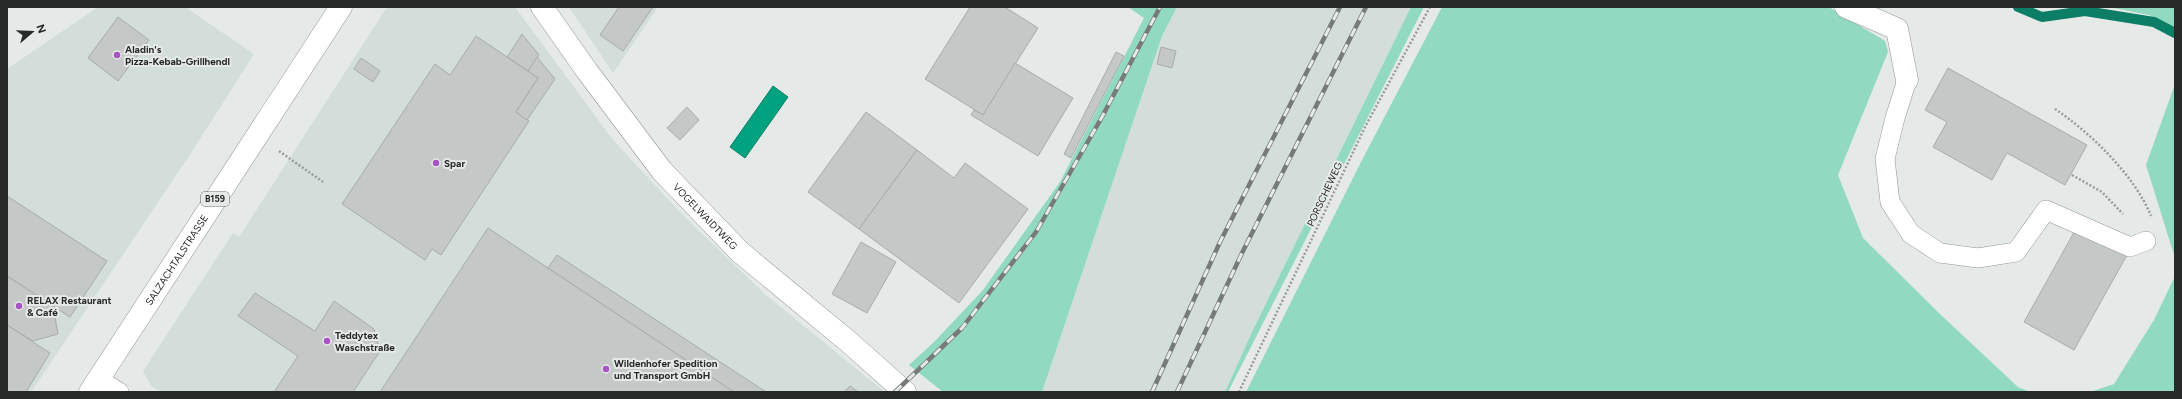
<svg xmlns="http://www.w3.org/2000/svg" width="2182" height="399" viewBox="0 0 2182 399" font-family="Figtree,sans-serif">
<rect width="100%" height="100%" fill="#e5eae8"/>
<g fill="#d3deda">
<path d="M98,7h87l69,47 -63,99 -160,239h-24v-323z"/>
<path d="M387,7h128l98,133 70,75 83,80 119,97h-724l-10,-6 -8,-15 90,-138 6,4z"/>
<path d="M569,7h89l-45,66z"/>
<path d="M1177,7h234l-159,325 -27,60h-183l120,-356z"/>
</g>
<g fill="#92d9c1">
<path d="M1128,7h49l-15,29 -120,356h-99l-34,-27 26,-24 48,-51 77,-108 84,-164z"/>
<path d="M1411,7h13l-196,385h-3l27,-60z"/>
<path d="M1442,7h387l56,34 3,11 -50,123 25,63 79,78 76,71 12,5h-784l115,-230z"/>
<path d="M2109,7h66v21l-26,-13z"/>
<path d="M2175,84v174l-29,-93z"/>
<path d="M2175,276v116h-85l24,-8 40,-64z"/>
</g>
<path fill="#00a280" stroke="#0c7e66" d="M773,86l15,11 -43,61 -15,-11z"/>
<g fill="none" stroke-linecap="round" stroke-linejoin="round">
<path stroke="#0c7e66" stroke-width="10" d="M2018,7l24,10 43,-6 69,11 21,11"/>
</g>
<g fill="#c4c8c7" stroke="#a8acab">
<path d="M619,7h34l-30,44 -23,-16z"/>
<path d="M970,7h35l33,21 -55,87 -58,-36z"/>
<path d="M118,17l31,23 -31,41 -30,-23z"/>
<path d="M522,34l17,21 -11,16 -21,-14z"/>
<path d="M476,36l62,42 -22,34 13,9 -88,134 -9,-6 -7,11 -83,-56 93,-140 15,11z"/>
<path d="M1161,47l15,4 -4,17 -15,-4z"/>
<path d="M1116,52l8,4 -53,102 -7,-4z"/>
<path d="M537,57l18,22 -28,41 -11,-8 22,-34 -10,-7z"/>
<path d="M361,58l19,13 -7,11 -19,-13z"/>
<path d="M1015,63l58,35 -35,58 -67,-41 3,-5 9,5z"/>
<path d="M1948,68l139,77 -22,40 -58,-32 -15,27 -59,-33 14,-25 -22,-12z"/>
<path d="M687,107l12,13 -19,20 -13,-12z"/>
<path d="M866,112l51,38 -58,79 -51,-37z"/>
<path d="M917,150l37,28 11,-15 63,46 -69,94 -100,-74z"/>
<path d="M7,196l100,65 -37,56 -63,-41z"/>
<path d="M2077,227l50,28 -53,95 -50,-28z"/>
<path d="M488,228l246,164h-354z"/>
<path d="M861,242l35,20 -29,51 -35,-19z"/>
<path d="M557,255l209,137h-32l-186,-124z"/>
<path d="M7,276l46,30 5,28 -25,7 -26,-16z"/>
<path d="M255,293l60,38 19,-30 40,28 6,22 -27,41h-79l24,-36 -60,-40z"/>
<path d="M7,325l43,28 -24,39h-19z"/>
<path d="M850,386l8,6h-14z"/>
</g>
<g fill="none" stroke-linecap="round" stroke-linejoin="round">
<defs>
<g id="lane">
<path d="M1907,80l-12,38 -10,41 5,43 21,32 29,19 38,5 38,-6 30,-42 84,37 16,-6"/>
<path d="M98,379l21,13"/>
</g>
<g id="street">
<path id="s1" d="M542,7l45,64 75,100 78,81 110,91 55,49"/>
<path d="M1846,7l51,22 10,51"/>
</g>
<g id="primary">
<path id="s2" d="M90,392l251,-385"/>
</g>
</defs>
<use href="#lane" stroke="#939795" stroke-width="20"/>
<use href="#street" stroke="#939795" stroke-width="23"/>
<use href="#primary" stroke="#939795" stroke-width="23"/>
<g stroke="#989c9a" stroke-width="2.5" stroke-dasharray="2 2" stroke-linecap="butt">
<path d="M2055,109c36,24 80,67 96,107"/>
<path d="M279,151l44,31"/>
<path d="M2072,175l30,17 21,22"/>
<path d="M1239,392l126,-265 65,-120"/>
</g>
<use href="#lane" stroke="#fff" stroke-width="19"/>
<use href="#street" stroke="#fff" stroke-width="22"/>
<use href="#primary" stroke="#fff" stroke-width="22"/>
<defs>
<g id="rail">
<path d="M895,392l67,-64 74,-96 66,-115 58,-110"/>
<path d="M1152,392l68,-150 120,-235"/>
<path d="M1177,392l65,-139 124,-246"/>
</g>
</defs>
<use href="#rail" stroke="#777a79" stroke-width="4.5"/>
<use href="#rail" stroke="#e5eae8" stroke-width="3" stroke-dasharray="9" stroke-linecap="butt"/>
</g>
<g fill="#a954c3" stroke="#e5eae8" stroke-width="1.5">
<circle cx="117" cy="55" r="4"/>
<circle cx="436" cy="163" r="4"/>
<circle cx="19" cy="306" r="4"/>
<circle cx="327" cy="341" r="4"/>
<circle cx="606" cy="369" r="4"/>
</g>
<g text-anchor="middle" stroke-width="4" stroke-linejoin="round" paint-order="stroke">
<rect fill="#e5eae8" stroke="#616462" stroke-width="1" x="201" y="192" width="28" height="14" rx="3"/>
<g font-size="9" font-weight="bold" fill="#282a29">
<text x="215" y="202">B159</text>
</g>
<g font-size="10" font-weight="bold" fill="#282a29" stroke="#e5eae8" text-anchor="start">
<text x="125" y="53">Aladin's<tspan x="125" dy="12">Pizza-Kebab-Grillhendl</tspan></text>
<text x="444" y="167">Spar</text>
<text x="27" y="304">RELAX Restaurant<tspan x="27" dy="12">&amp; Café</tspan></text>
<text x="335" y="339">Teddytex<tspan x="335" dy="12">Waschstraße</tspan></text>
<text x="614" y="367">Wildenhofer Spedition<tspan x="614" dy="12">und Transport GmbH</tspan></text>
</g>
<g font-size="10" fill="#282a29" stroke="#e5eae8">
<text transform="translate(1324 194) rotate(-65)" y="4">PORSCHEWEG</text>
<text dy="4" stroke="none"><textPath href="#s1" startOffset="266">VOGELWAIDTWEG</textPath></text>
<text dy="4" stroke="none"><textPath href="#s2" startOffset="158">SALZACHTALSTRASSE</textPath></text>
</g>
</g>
<rect width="2182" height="399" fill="none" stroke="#282a29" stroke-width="16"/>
<g transform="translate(32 32) rotate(71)" stroke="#e5eae8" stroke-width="3" paint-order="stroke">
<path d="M0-3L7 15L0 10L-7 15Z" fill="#282a29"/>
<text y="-6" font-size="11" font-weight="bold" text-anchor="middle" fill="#282a29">N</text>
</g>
</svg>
